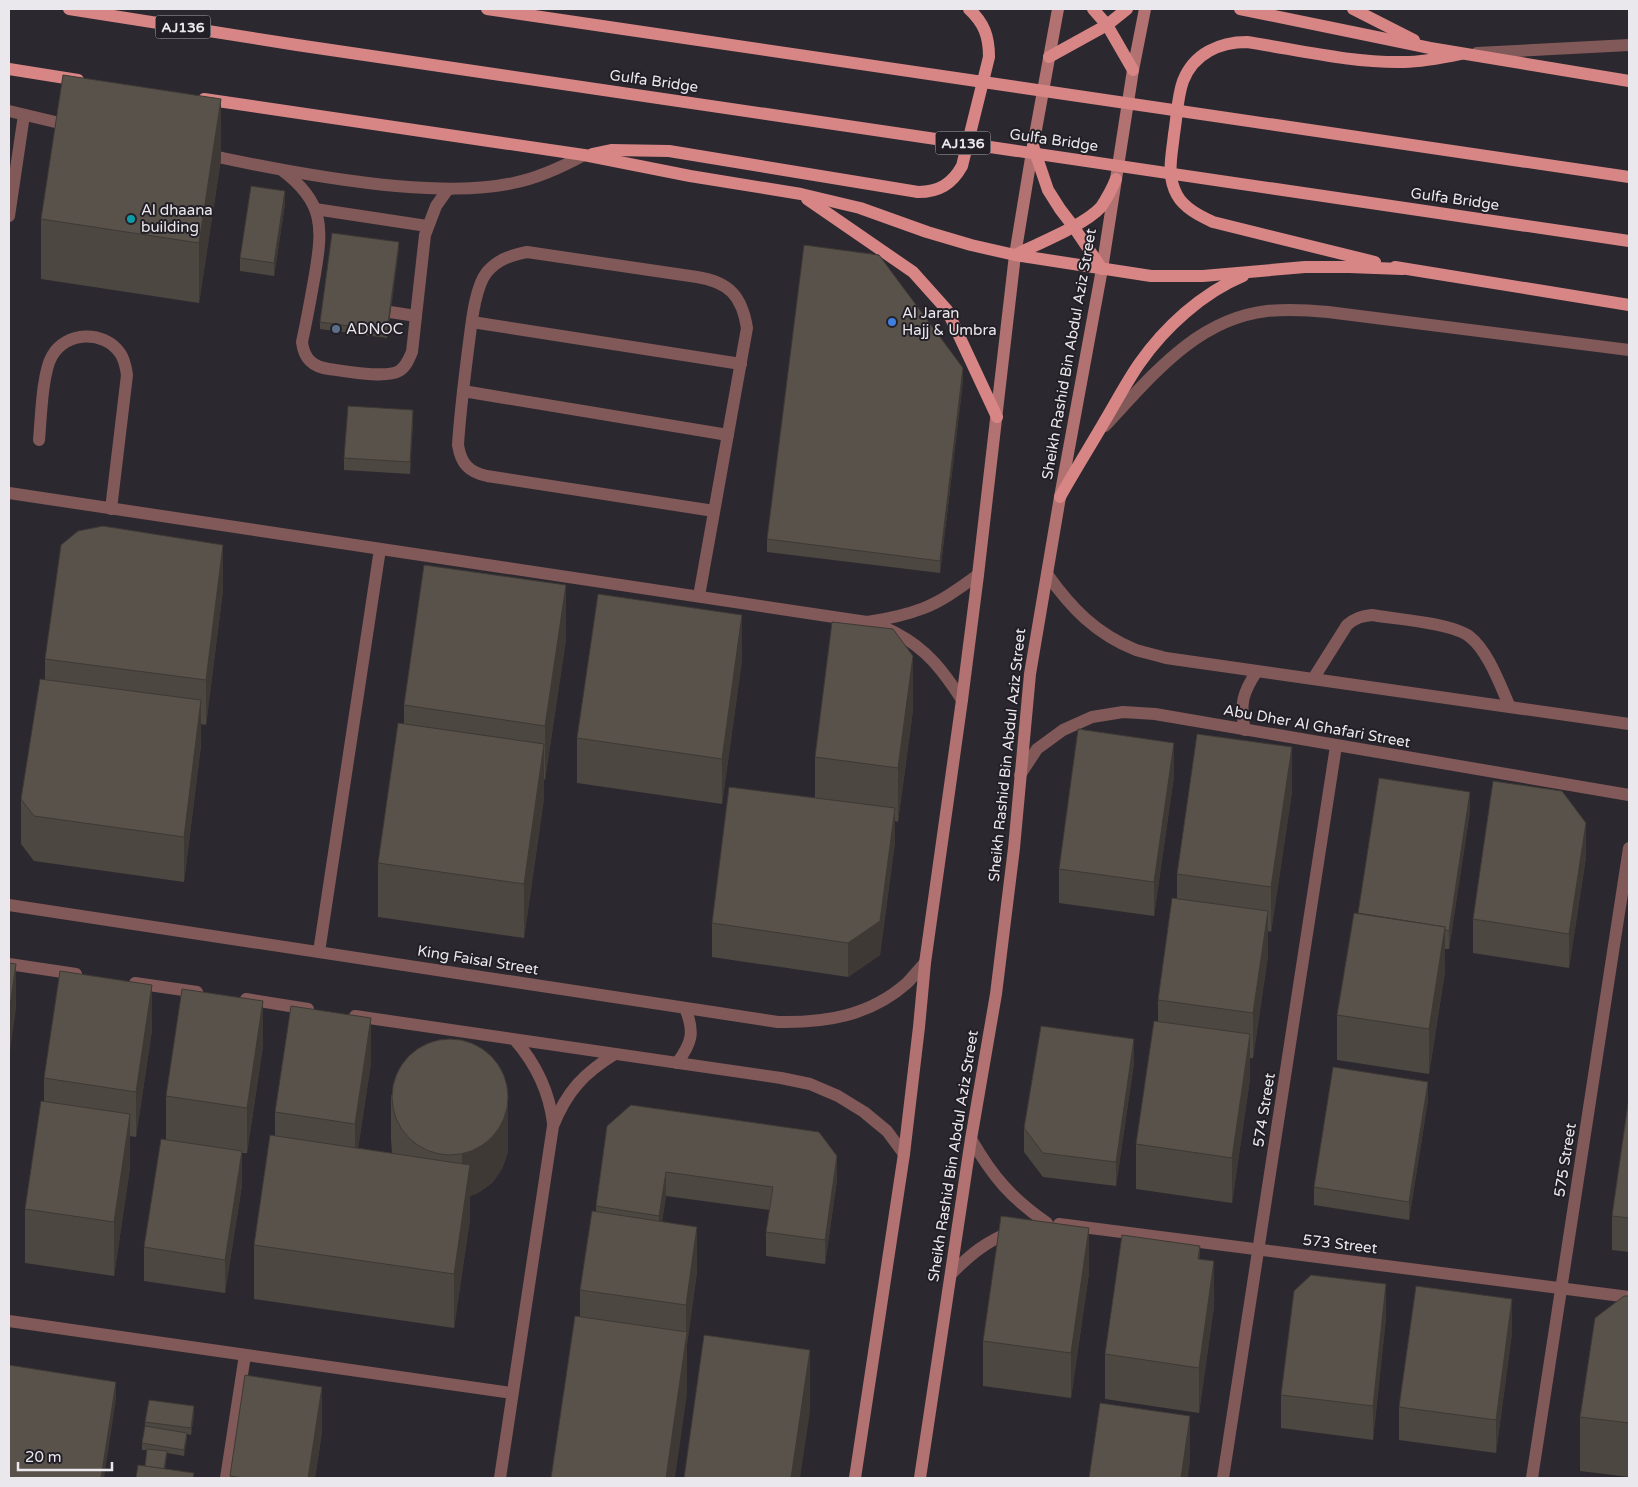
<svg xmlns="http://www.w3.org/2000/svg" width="1638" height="1487" viewBox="0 0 1638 1487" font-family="'Varela Round',sans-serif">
<rect width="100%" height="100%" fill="#2c282f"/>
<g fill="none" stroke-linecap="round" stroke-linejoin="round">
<g stroke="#815958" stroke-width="12">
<path d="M283,171c41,31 40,56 32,103 -4,23 -8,45 -13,68 2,17 11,25 27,27 16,2 57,10 70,2 7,-4 10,-12 13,-19l13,-117 11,-29 12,-17"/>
<path d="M315,209l112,17"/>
<path d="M390,312l26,4"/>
<path d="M472,322l269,42"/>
<path d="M463,391l265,44"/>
<path d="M39,440c2,-21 3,-67 13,-84 14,-25 52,-26 68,-3 5,7 6,15 7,22l-16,134"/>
<path d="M699,596l48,-268c-5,-32 -18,-46 -50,-51l-170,-25c-15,3 -29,7 -40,20 -13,16 -16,57 -19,78 -4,32 -8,63 -10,95 3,19 11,27 29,31l227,35"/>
<path d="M1313,679l34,-54c8,-7 15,-9 25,-10 23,4 81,8 98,22 18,14 30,48 40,70"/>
<path d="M319,952l61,-403"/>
<path d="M226,1478l19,-123"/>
</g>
<g stroke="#815958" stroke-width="12">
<path d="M1477,53l152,-8"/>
<path d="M9,216l15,-101"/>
<path d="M1105,426c46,-49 91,-107 162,-115 21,-2 41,-1 61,1l301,38"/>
<path d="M9,493l858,129c9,3 20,6 29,11 31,16 48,39 66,67"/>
<path d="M1047,574c24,34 49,60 89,76 10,3 20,5 30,8l463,66"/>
<path d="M867,622c20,-3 39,-7 57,-14 20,-8 37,-21 54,-33"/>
<path d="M1245,730c-6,-25 -2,-38 12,-59"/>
<path d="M1020,775l17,-26 26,-19 29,-13 31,-5 32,2 474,81"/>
<path d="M515,1040c21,24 34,51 38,83"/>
<path d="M971,1139c22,38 40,59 76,84"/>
<path d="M1059,1224l570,73"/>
<path d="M951,1274c20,-20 34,-32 62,-43"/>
<path d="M9,1321l503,72"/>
<path d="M500,1478l53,-352c14,-35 31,-53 62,-72"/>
<path d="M1223,1478l113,-732"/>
<path d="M1532,1478l97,-630"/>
</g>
<g stroke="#815958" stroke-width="12">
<path d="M9,111l63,15"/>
<path d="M204,154c64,14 127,26 192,32 39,3 79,5 117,-3 26,-5 49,-16 71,-28"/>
<path d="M9,905l769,117c47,1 92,-6 129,-39 6,-6 12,-14 18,-20"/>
<path d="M9,964l67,10"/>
<path d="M135,983l62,9"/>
<path d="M246,999l62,10"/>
<path d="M355,1016l426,62 29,6 28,12 26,16 23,19 17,23"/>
<path d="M677,1063c15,-20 18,-31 8,-55"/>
</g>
<g stroke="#b17271" stroke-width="12">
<path d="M855,1478l49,-324 15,-127 6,-64 37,-263 16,-125 37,-320 18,-109 25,-137"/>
<path d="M920,1478l51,-339 25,-145 18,-146 16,-174 30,-177 42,-228 31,-199 12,-61"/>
</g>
<g stroke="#d78685" stroke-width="12">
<path d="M69,9l228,36 1332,196"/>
<path d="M487,9l1142,168"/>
<path d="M1093,9l14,16 26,45"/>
<path d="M1240,9l190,39 199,33"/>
<path d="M1353,9l61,31"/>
<path d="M1049,57l58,-32 20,-16"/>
<path d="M9,69l69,11"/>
<path d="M204,99l380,56 106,21 111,18 59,14 67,24 44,13 44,10 136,21h52l102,-9h44l53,2"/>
<path d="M1033,146l15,44 12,19 13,17 29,43"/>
<path d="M592,154l19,-4 58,1 249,41c21,0 34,-8 44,-26l27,-109c0,-21 -5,-34 -20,-48"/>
<path d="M807,199l106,73 34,38 50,107"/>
<path d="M1015,255c22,-11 70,-30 86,-48 6,-9 11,-18 15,-28"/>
<path d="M1375,262l-162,-40c-13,-6 -29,-14 -36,-27 -11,-20 -5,-40 -3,-61 3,-17 3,-36 9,-53 11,-28 37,-39 64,-39 52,8 104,21 157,20 19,0 38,-4 57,-8"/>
<path d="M1395,267l234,38"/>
<path d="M1060,497c14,-25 29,-49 43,-73 12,-20 23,-41 36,-60 25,-36 63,-71 104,-88"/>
</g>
</g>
<g fill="#4c4740">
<path d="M221,159l-22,144 -158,-24v-60z"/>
<path d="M285,204l-11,72 -34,-5v-13z"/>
<path d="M399,248l-12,90 -67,-9v-7z"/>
<path d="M963,381l-23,192 -173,-21v-13z"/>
<path d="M413,422l-3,52 -66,-4v-12z"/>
<path d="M223,590l-17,135 -5,-1v21l-17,137 -150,-21 -13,-17v-45l24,-119v-21z"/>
<path d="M566,639l-21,141 -1,-1v19l-20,140 -146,-21v-54l26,-139v-19z"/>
<path d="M742,660l-20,144 -145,-21v-45z"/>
<path d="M913,710l-15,112 -3,-1v21l-15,113 -32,22 -136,-20v-34l103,-125v-41z"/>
<path d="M1174,776l-20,140 -95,-13v-34z"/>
<path d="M1292,792l-21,140 -3,-1v25l-15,102h-3v21l-18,124 -96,-14v-45l22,-123v-21l19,-101v-25z"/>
<path d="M1470,811l-21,138h-4v23l-16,102 -92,-14v-45z"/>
<path d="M1586,857l-17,111 -96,-15v-34z"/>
<path d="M152,1030l-16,107 -6,-1v32l-16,108 -89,-13v-54l19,-108v-23z"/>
<path d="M263,1046l-16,107h-5v32l-17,108 -81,-12v-34l22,-108v-43z"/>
<path d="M371,1063l-13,85 34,5 -1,-13v-45l117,39v18l-6,17 -10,14 -14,10 -8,3v23l-16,109 -200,-29v-54l21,-109v-24z"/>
<path d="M1134,1063l-18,123 -73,-9 -19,-25v-24z"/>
<path d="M1629,1097v155l-17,-2v-34z"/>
<path d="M1428,1100l-19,120 -95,-15v-18z"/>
<path d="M607,1126l230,54 -12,84 -59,-8v-24l4,-22 -104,-14 -4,25 35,51 -10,72v50l-107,-77v-27l16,-78v-6z"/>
<path d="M1200,1260l14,46 -15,107 -94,-14v-45z"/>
<path d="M1089,1273l-18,125 -88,-12v-45z"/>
<path d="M1629,1296v181l-49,-6v-54z"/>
<path d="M1386,1318l-13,122 -92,-12v-33z"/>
<path d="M1512,1333l-16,120 -97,-13v-33z"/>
<path d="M194,1413l-3,22 -4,-1 -3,22 -17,-3 -2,16 29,9 -49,-12 2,-16h-5v-7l3,-17v-4z"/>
<path d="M322,1432l-7,46h-85v-2z"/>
</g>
<g fill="#3e3934">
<path d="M221,99v60l-22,144v-60z"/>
<path d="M285,191v13l-11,72v-13z"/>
<path d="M399,242v6l-12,90v-7z"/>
<path d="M963,368v13l-23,192v-12z"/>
<path d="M413,410v12l-3,52v-12z"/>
<path d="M223,545v45l-17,135v-45z"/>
<path d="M566,585v54l-21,141v-54z"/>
<path d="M742,615v45l-20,144v-45z"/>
<path d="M913,656v54l-15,112v-54z"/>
<path d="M201,700v45l-17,137v-45z"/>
<path d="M1174,743v33l-20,140v-34z"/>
<path d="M544,744v54l-20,140v-54z"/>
<path d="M1292,747v45l-21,140v-45z"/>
<path d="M1470,792v19l-21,138v-18z"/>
<path d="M895,808v34l-15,113 -32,22v-34z"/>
<path d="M1586,823v34l-17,111v-34z"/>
<path d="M1268,911v45l-15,102v-45z"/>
<path d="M1445,927v45l-16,102v-45z"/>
<path d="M16,964v45l-7,50v-45z"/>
<path d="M152,985v45l-16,107v-45z"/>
<path d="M263,1001v45l-16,107v-45z"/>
<path d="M371,1018v45l-16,106v-45z"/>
<path d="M1250,1034v45l-18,124v-45z"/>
<path d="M1134,1039v24l-18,123v-24z"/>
<path d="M1428,1082v18l-19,120v-18z"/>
<path d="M508,1089v63l-6,17 -10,14 -14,10 -8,3v23l-16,109v-54l8,-74v-45z"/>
<path d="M130,1114v54l-16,108v-54z"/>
<path d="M242,1151v34l-17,108v-33z"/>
<path d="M837,1156v24l-12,84v-24z"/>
<path d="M666,1172v24l-7,44v-24z"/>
<path d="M697,1227v45l-10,72v50l-12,84h-9l20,-139v-34z"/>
<path d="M1089,1228v45l-18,125v-45z"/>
<path d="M1200,1246v45l-2,-32z"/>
<path d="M1214,1261v45l-15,107v-45z"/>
<path d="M1386,1284v34l-13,122v-34z"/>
<path d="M1512,1299v34l-16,120v-33z"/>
<path d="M810,1350v62l-10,66h-9z"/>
<path d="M116,1382v18l-12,78h-3z"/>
<path d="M322,1387v45l-7,46h-7z"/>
<path d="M194,1406v7l-3,22v-7z"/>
<path d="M1190,1416v45l-2,17h-7z"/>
<path d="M187,1433v6l-3,17v-6z"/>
</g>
<g fill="#58524b" stroke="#3e3934">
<path d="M63,75l158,24 -22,144 -158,-24z"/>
<path d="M251,186l34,5 -11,72 -34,-5z"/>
<path d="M332,233l67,9 -12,89 -67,-9z"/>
<path d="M804,245l75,10 84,113 -23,193 -173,-22z"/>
<path d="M348,406l65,4 -3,52 -66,-4z"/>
<path d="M103,526l120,19 -17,135 -161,-21 16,-114 17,-14z"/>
<path d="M424,565l142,20 -21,141 -141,-21z"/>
<path d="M598,594l144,21 -20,144 -145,-21z"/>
<path d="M832,622l61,7 20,27 -15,112 -83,-11z"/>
<path d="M40,679l161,21 -17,137 -150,-21 -13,-17z"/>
<path d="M398,723l146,21 -20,140 -146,-21z"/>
<path d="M1078,729l96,14 -20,139 -95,-13z"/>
<path d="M1197,734l95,13 -21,140 -94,-13z"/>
<path d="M1379,778l91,14 -21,139 -4,-1v-3l-87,-14z"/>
<path d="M1493,781l69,10 24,32 -17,111 -96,-15z"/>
<path d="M729,787l166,21 -15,113 -32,22 -136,-20z"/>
<path d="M1172,898l96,13 -15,102 -95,-13z"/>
<path d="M1354,913l91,14 -16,102 -92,-14z"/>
<path d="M9,963l7,1 -7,50z"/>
<path d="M60,971l92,14 -16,107 -92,-14z"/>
<path d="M182,989l81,12 -16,107 -81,-12z"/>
<path d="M291,1006l80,12 -16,106 -80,-12z"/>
<path d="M1154,1021l96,13 -18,124 -96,-14z"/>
<path d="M1041,1026l93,13 -18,123 -73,-9 -19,-25z"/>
<circle cx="450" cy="1097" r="58"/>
<path d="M1333,1067l95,15 -19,120 -95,-15z"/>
<path d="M1629,1097v121l-17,-2z"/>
<path d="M41,1101l89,13 -16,108 -89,-13z"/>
<path d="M631,1105l188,27 18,24 -12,84 -59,-8 7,-45 -107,-15 -7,44 -63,-10 11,-80z"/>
<path d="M270,1135l200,30 -16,109 -200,-29z"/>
<path d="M161,1139l81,12 -17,109 -81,-13z"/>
<path d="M592,1211l105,16 -11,78 -106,-15z"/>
<path d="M1001,1216l88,12 -18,125 -88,-12z"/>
<path d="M1122,1235l78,11 -2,13 16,2 -15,107 -94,-14z"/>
<path d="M1311,1275l75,9 -13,122 -92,-11 13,-104z"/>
<path d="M1416,1286l96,13 -16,121 -97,-13z"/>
<path d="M1624,1296h5v127l-49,-6 15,-99z"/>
<path d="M575,1316l112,16 -21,146h-115z"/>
<path d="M704,1335l106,15 -19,128h-107z"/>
<path d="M9,1365l107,17 -15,96h-92z"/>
<path d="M245,1375l77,12 -14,91h-64l-14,-2z"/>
<path d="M149,1400l45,6 -3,22 -46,-6z"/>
<path d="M1100,1403l90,13 -9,62h-92z"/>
<path d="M145,1426l42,7 -3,17 -42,-7z"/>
<path d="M147,1449l20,2 -3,18 -19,-3z"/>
<path d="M138,1465l56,8 -1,5h-57z"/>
</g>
<circle fill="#0f9aa8" stroke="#221f26" stroke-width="2" cx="131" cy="219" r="5"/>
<circle fill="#3f7fe0" stroke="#221f26" stroke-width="2" cx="892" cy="322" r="5"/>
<circle fill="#5c6f8a" stroke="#221f26" stroke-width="2" cx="336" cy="329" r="5"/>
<g text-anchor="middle" stroke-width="4" stroke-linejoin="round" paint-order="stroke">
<g fill="#221f26" stroke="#afacb1" stroke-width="1">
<rect x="155.5" y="15.5" width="55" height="23" rx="4"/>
<rect x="935.5" y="131.5" width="55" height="23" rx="4"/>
</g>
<g font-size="14" font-weight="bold" fill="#ebe8ed">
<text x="183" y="32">AJ136</text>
<text x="963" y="148">AJ136</text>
</g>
<g font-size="15" fill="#ebe8ed" stroke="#221f26">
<text transform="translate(654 81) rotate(8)" y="5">Gulfa Bridge</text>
<text transform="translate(1054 140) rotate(8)" y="5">Gulfa Bridge</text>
<text transform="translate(1455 199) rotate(8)" y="5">Gulfa Bridge</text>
<text transform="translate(1069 354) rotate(-80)" y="5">Sheikh Rashid Bin Abdul Aziz Street</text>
<text transform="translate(1317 726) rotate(10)" y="5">Abu Dher Al Ghafari Street</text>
<text transform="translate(1007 755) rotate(-84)" y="5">Sheikh Rashid Bin Abdul Aziz Street</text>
<text transform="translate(478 960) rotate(9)" y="5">King Faisal Street</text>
<text transform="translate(1264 1110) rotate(-81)" y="5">574 Street</text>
<text transform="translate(953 1156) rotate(-81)" y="5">Sheikh Rashid Bin Abdul Aziz Street</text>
<text transform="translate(1565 1160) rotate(-81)" y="5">575 Street</text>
<text transform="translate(1340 1244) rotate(7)" y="5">573 Street</text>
</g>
<g font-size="15" fill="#ebe8ed" stroke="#221f26" text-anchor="start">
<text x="141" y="215">Al dhaana<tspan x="141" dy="17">building</tspan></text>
<text x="902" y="318">Al Jaran<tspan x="902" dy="17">Hajj &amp; Umbra</tspan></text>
<text x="346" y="334">ADNOC</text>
</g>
</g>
<rect width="1638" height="1487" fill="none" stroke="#ebe8ed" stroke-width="20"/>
<path d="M18 1462v8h94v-8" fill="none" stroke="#ebe8ed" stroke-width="2.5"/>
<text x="25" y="1462" font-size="15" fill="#ebe8ed" stroke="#221f26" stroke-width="4" paint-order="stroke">20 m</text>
</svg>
